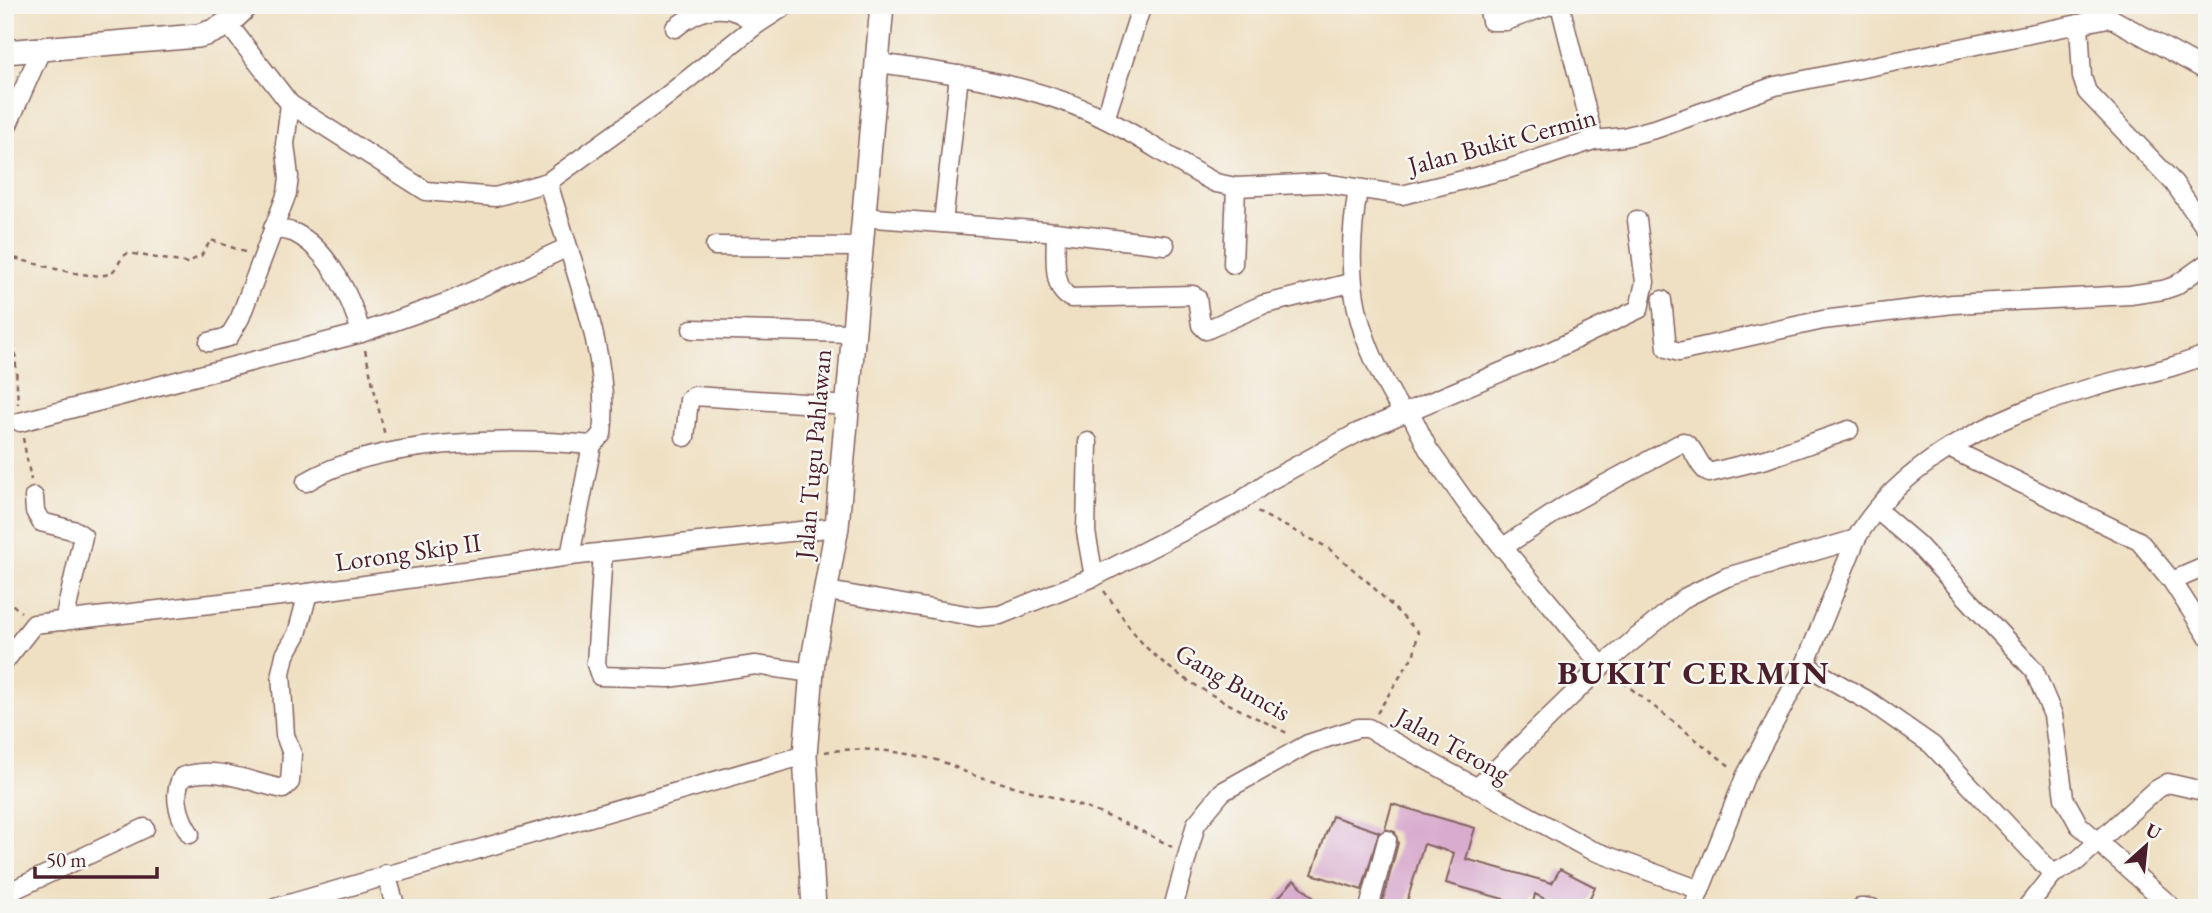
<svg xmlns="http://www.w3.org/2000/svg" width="2212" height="913" viewBox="0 0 2212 913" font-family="'EB Garamond',serif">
<rect width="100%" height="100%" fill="#f6f6f2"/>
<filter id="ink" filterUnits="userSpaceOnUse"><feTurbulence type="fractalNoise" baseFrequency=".0143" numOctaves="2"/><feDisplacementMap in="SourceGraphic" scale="14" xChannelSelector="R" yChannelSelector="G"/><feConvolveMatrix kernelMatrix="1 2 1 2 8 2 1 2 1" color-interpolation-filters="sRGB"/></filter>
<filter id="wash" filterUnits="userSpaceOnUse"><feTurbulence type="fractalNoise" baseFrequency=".00686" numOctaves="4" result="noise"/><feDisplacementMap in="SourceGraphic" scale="28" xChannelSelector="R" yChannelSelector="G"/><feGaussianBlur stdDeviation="1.57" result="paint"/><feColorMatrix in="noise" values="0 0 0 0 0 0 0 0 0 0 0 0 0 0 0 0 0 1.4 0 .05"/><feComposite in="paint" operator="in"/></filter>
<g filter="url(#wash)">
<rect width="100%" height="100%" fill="#efe0c3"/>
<g id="blocks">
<g fill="#d9accf">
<path d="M1392,804l83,24 -9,31 86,24 8,-14 35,18 -10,21h-23l-27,-14 -3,13 -86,-24 8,-30 -30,-9 -19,64h-24l17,-65 -3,-11 -10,-3z"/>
<path d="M1332,816l47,16 -17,58 -50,-16z"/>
<path d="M1294,880l20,18 -9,10h-36z"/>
</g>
</g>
</g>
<g filter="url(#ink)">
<use href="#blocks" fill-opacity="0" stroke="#846360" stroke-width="2"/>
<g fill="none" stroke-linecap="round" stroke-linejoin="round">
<defs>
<g id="minor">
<path d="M1488,5l3,16h15l44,-16"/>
<path d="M1560,5l34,135"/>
<path d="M2087,5l120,66"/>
<path d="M228,24l62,80 136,87 69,6 53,-15 115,-83 93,-74 31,-20"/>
<path d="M2079,24l3,53 5,15 87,91 33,47"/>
<path d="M675,28c27,-22 56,-28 81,-3"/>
<path d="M879,63c76,11 156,21 226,56 38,19 73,45 111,64l20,4 87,-4 79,12 106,-26 86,-29 30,-3 34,-9 117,-42 333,-68"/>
<path d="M1105,119l37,-114"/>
<path d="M5,131l37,-83"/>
<path d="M548,182c21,77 64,172 54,252l-10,11 -22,111"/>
<path d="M1358,189c-15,95 -4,143 45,225"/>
<path d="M862,217l184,14 119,14"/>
<path d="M943,223l16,-148"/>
<path d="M273,228c6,2 16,2 22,5 34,17 57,66 66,100"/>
<path d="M1056,232c0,19 -5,58 15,66l122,-3 4,3 4,27 5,5 56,-25 88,-22"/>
<path d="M715,246l145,1"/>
<path d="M1233,264l3,-77"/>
<path d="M1662,300l5,48 12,4 144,-32 130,-16 177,-9 33,-5 12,-4 32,-23"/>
<path d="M692,329l160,4"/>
<path d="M209,342l20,-5 11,-19 47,-125 2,-16 -4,-33 5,-40"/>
<path d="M1410,412l18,37 42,59 132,158"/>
<path d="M20,422l341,-89 90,-32 115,-53"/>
<path d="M685,437l4,-37 5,-4 155,10"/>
<path d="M1088,442l-2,90 8,45"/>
<path d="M1951,449l188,92 33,40 35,54"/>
<path d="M306,482c70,-43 205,-45 286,-37"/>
<path d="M34,497l1,14 6,11 35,9 7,5 -19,85"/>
<path d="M1877,510l40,34 117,126 19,45 11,83 15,27 94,83"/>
<path d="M1502,548l63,-42 118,-64c13,6 14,24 26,31l57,-14 83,-29"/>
<path d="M603,552l-7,112 4,12 69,2 86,-13 57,8"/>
<path d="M2172,581l35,-15"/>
<path d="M828,591l150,26 22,-2 94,-38 144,-74 31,-22 88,-48 194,-82 88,-42 6,-27 -8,-62"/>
<path d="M5,661l29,-37 274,-31 262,-37 267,-29"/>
<path d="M1805,665l67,38 60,42 121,129"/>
<path d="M1477,788l125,-122 84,-69 41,-20 129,-38"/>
<path d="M190,834c-11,-17 -18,-39 -8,-57 35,-12 66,5 101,12l7,-7 2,-28 -7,-19 -4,-62 4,-18 12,-21 11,-41"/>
<path d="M386,874l10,34"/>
<path d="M5,894l140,-66"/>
<path d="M275,908l530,-153"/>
<path d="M1173,908l23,-84 26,-32 86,-48 50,-16h10l221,121 111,41"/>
<path d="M1369,908l18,-68"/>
<path d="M1693,908l52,-131 60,-112 51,-126c45,-80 152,-128 238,-152 37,-11 77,-17 113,-33"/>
<path d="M1860,908h12"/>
<path d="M2026,908l27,-34 24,-13 77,-70 14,-8 39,9"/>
</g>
<g id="major">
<path d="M5,52l193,-16c22,-5 34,-15 49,-31"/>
<path d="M814,908l-9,-153 8,-96 24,-132 45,-522"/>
</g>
</defs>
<use href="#minor" stroke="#846360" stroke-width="21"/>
<use href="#major" stroke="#846360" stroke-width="26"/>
<g stroke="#846360" stroke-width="2.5" stroke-dasharray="5 5" stroke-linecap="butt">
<path d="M5,256c20,4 90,27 105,17 8,-4 9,-15 18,-20l58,10 15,-7 10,-16 34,12"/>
<path d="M5,314l10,35 3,55"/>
<path d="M365,350l20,86"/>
<path d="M23,438l8,42"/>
<path d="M1257,512l70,35 42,36 49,49 -4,22 -38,61"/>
<path d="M1104,591c15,19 28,43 46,60 39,37 92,59 139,83"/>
<path d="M5,598l16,14"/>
<path d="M1615,676l116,91"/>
<path d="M825,752c37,-6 75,-1 111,8 14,3 27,12 40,16 72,19 130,34 196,71"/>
<path d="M858,908l26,-5 14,5"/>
</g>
<use href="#minor" stroke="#fff" stroke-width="18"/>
<use href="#major" stroke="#fff" stroke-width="23"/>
</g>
</g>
<g text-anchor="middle" stroke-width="5" stroke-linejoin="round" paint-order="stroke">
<g font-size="26" fill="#4a1f2b" stroke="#f6f6f2">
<text transform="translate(1502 141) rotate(-15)" y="9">Jalan Bukit Cermin</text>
<text transform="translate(813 454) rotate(-85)" y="9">Jalan Tugu Pahlawan</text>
<text transform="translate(408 552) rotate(-8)" y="9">Lorong Skip II</text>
<text transform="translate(1233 682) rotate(30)" y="9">Gang Buncis</text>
<text transform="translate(1453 745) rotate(29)" y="9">Jalan Terong</text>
</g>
<g font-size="33" font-weight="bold" letter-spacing="2" fill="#4a1f2b" stroke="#f6f6f2">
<text x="1694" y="684">BUKIT CERMIN</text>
</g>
</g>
<rect width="2212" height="913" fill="none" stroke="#f6f6f2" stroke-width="28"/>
<g transform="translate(2146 846) rotate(27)" stroke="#f6f6f2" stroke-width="5" paint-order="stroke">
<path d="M0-5L12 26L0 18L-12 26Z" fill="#4a1f2b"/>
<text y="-10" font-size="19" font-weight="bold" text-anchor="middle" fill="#4a1f2b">U</text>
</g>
<path d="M35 867v10h122v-10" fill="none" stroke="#4a1f2b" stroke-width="3.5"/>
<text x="46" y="867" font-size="21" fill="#4a1f2b" stroke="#f6f6f2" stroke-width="5" paint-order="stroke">50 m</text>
</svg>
